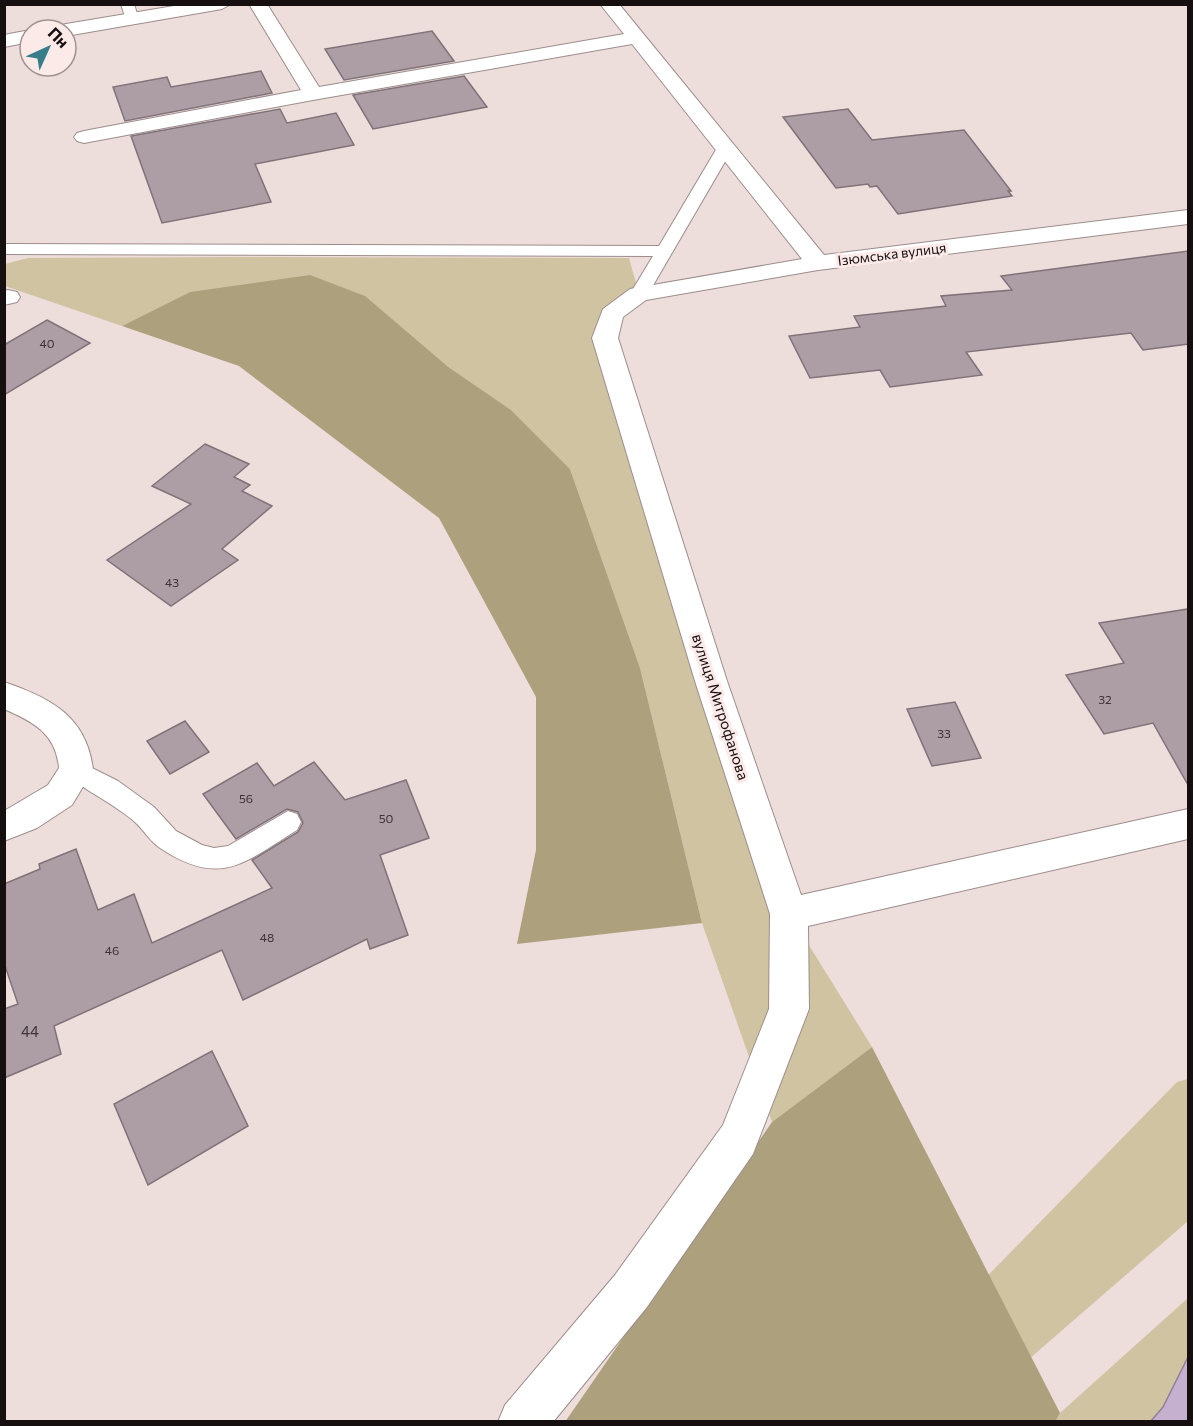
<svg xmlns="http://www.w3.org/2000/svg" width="1193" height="1426" viewBox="0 0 1193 1426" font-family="Commissioner,sans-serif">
<rect width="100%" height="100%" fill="#eddddb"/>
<g fill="#cfc3a2">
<path d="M237,257l392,1 10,36 -34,44 184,575 83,134 -100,75 -70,-199 -62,-255 -70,-199 -59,-59 -64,-44 -257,-74 -68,34 -117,-40v-22l23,-6z"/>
<path d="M1188,1079v142l-167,145 -140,56 81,-120 215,-220z"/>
<path d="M1188,1298v59l-25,50 -12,14 -96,1 5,-9z"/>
</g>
<g fill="#aca07d">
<path d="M310,275l55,21 82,70 64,44 59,59 70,199 62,255 -185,21 19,-94v-153l-97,-179 -200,-152 -117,-40 68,-34z"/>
<path d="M872,1047l188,366 -5,9h-490l207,-300z"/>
</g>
<path fill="#c5b0d0" stroke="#908096" stroke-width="1.5" d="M1188,1357v64h-37l12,-14z"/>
<g fill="#ad9ea5" stroke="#7f7278" stroke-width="1.5">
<path d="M432,31l22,30 -110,19 -19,-31z"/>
<path d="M261,71l11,22 -147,28 -12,-34 54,-10 4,10z"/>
<path d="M464,76l23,31 -114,22 -20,-34z"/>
<path d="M280,109l7,14 49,-10 18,32 -99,19 16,38 -109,21 -31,-87z"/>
<path d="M848,109l24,31 92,-10 47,61h-3l4,5 -114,18 -21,-28 -7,1 -2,-3 -32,4 -53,-71z"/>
<path d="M1188,251v93l-45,6 -12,-17 -165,19 16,23 -92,12 -10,-17 -70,8 -21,-42 71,-9 -6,-11 92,-10 -5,-10 71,-6 -11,-14z"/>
<path d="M47,320l43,23 -86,52v-50z"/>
<path d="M205,444l44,20 -15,13 16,8 -8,6 30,15 -50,43 16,11 -67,46 -64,-46 84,-56 -39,-18z"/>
<path d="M1188,609v176l-35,-62 -49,11 -38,-59 58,-12 -25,-40z"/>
<path d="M955,702l26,56 -49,8 -25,-57z"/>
<path d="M185,721l24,31 -39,22 -23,-33z"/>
<path d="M314,762l31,38 61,-20 23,58 -49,17 28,80 -38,14 -3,-10 -124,61 -21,-50 -168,76 7,28 -57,24v-69l14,-5 -14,-41v-79l36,-15 -1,-5 37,-15 22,61 36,-16 18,49 120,-55 -20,-28 46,-28 5,-9 -5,-11 -11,-3 -51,30 -33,-45 54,-31 17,23z"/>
<path d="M212,1051l36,75 -100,59 -34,-81z"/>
</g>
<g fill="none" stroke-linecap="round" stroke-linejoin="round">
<defs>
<g id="service">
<path d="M121,4h13l5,16 -2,3h-10z"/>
<path d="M725,143l8,5 -85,146 -3,4h-12l-3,-4 23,-38 -649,-2v-10l655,2 58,-98z"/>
<path d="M76,760l42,21 36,26 22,24 26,14 12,3 14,-2 60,-35 9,3 4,8 -4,8c-53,33 -77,58 -137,18 -9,-6 -15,-16 -23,-24 -5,-5 -12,-10 -18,-14 -13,-10 -50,-29 -55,-40l3,-7z"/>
</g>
<g id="minor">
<path d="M249,4h18l52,83 305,-53 -24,-30h19l205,251 364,-45v14l-370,46 -172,30 -23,17 -5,21 109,343 74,214 387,-86v30l-380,87 1,83 -56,145 -106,153 -94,115h-55l7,-17 110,-130 108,-150 46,-116 1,-95 -75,-233 -103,-343 11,-29 27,-20 172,-30 -170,-215 -319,56 -229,43 -7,-2 -3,-4 3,-4 7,-2 217,-41z"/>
<path d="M8,290l9,2 3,5 -3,5 -13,3v-14z"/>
<path d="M4,682c47,16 83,35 89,88l-21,35 -35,23 -33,13v-30l44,-26 11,-17c-3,-34 -25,-46 -55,-59z"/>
</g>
<g id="tertiary">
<path d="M186,4h45l-9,5 -156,27v-6h-9l2,-4 7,-2z"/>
<path d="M30,30v12l-26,5v-12z"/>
</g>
</defs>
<use href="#service" stroke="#9c8d8c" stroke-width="2"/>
<use href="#minor" stroke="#9c8d8c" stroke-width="2"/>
<use href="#tertiary" stroke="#9c8d8c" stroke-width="2"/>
<use href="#service" fill="#fff" fill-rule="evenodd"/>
<use href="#minor" fill="#fff" fill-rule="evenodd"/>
<use href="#tertiary" fill="#fff" fill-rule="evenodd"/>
</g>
<g text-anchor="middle" stroke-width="6" stroke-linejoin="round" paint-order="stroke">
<g font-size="12" fill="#3b3334">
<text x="47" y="348">40</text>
<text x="172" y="587">43</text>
<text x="1105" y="704">32</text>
<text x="944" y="738">33</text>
<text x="246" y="803">56</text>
<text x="386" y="823">50</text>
<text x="267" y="942">48</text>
<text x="112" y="955">46</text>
</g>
<g font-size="14" fill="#150f0f" stroke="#fbeae8">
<text transform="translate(892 254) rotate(-7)" y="5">Ізюмська вулиця</text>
</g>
<g font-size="15" fill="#150f0f" stroke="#fbeae8">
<text transform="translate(720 707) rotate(72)" y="5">вулиця Митрофанова</text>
</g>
<g font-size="15" fill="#3b3334">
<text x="30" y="1037">44</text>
</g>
</g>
<rect width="1193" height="1426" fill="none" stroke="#150f0f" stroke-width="12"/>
<g transform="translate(48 48) rotate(45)"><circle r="28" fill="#fbeae8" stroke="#9f9291" stroke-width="1.5"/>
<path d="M0-4.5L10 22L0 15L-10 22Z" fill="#387d8a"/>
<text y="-9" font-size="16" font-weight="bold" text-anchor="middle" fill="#150f0f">Пн</text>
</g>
</svg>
